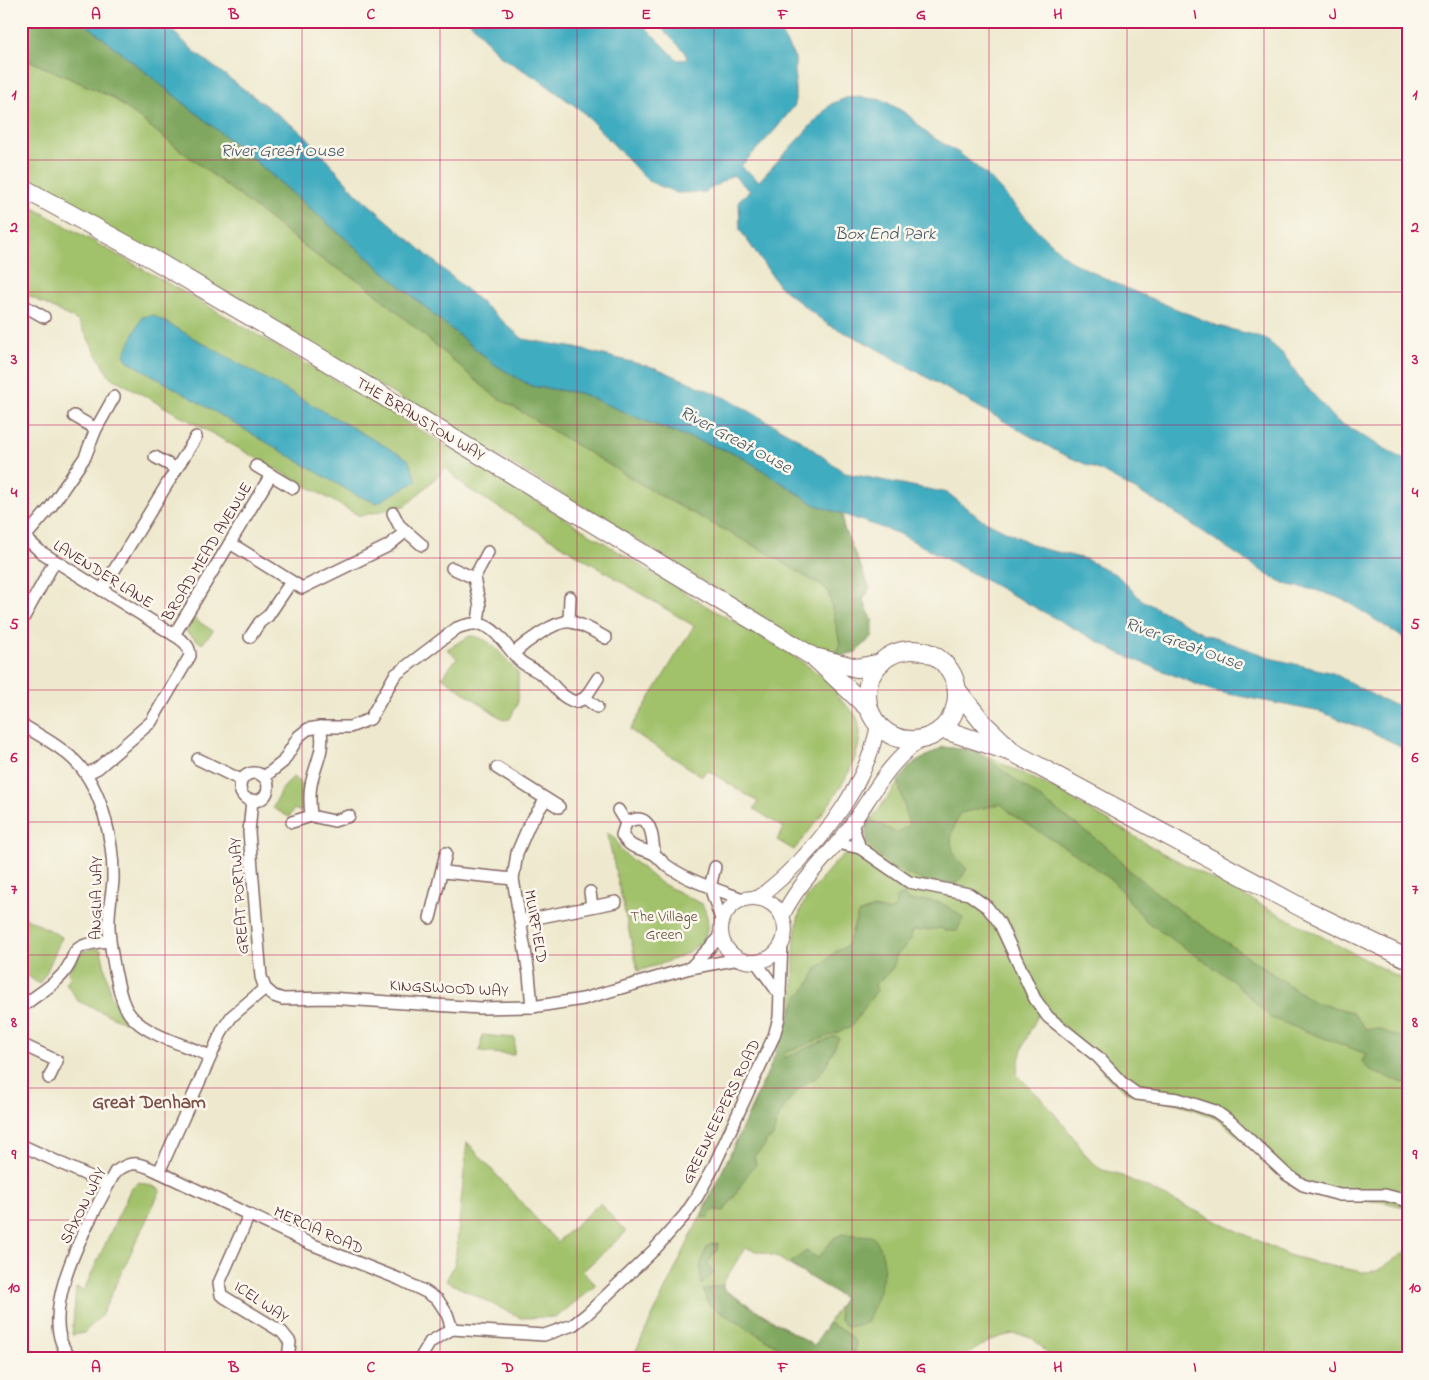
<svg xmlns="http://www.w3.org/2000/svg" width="1429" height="1380" viewBox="0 0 1429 1380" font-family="'Indie Flower',sans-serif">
<rect width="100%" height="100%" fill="#fbf7ec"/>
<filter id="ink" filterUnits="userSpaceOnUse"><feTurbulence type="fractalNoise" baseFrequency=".02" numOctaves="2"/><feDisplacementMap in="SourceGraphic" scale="10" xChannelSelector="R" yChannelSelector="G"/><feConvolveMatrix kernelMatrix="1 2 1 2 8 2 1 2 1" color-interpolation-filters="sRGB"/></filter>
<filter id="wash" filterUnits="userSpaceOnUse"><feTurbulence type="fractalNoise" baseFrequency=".0096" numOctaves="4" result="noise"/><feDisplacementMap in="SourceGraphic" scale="20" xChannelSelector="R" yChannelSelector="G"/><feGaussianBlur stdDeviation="1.12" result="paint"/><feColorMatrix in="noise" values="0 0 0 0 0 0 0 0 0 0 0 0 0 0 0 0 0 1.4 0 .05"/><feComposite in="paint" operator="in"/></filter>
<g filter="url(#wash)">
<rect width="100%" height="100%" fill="#eee9ce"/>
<g fill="#a1c16a" stroke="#76704a" fill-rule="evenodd">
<path d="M21,57l91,40 208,161 46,27 126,109 167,101 105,56 64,39 12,53 -6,15 -33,-15 -210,-132 -221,-131 -349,-201z"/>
<path d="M21,201l170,95 268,157 249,154 80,45 52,37 -4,6c6,7 17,15 21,23 17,37 -41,104 -63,132l-17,-10 7,-12 -30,-19 4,-7 -51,-32 -5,6 -72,-46 64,-104 -227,-138 -21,-20 -39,37 -47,11 -251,-140 -31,-55 -57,-29z"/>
<path d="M193,618l20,13 -11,13 -16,-12z"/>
<path d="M470,636c23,1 32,22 48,36v30l-8,17 -6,1 -62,-43 15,-19 -10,-9z"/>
<path d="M943,747l33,4 77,37 106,63 249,131v226l-24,-6 -59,-4 -24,-8 -15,-10 -66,-60 -40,-16 -52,-11 -19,-15 -20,-23 -50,-41c-12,21 -20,37 -22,61l27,26 27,33 16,23 15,13 14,3 172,82 33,9 42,8 14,-1 31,-21v109h-356c-6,-6 -12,-15 -19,-20 -22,-15 -55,8 -72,20h-329c37,-79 76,-156 112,-235 15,-33 32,-67 44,-101 13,-38 -3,-92 19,-126 5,-6 28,-36 34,-40 12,-7 13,-1 26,-14l-1,-16 45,-62zM745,1248l30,8 69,42 -30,48 -91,-57v-6z"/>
<path d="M293,777l12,10 -5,10 6,5 -5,10 -7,-3 -5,8 -16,-9 7,-16z"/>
<path d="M607,833l7,4 7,14 38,31 43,22c24,45 -33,57 -64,67z"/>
<path d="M21,915l41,22 -16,36 -7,11 -18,-13z"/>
<path d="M97,948l4,2 10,45 13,27 -46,-21 -12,-18 5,-7 -3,-2 12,-22z"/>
<path d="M482,1035l33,3 -1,17 -34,-3z"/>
<path d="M467,1142l90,100 43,-39 26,29 -43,39 13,14 -39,32 -36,1 -75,-37 9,-18z"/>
<path d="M139,1182l22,7 -60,127 -17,17 -12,2 4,-47 8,2 47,-102z"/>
</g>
<g fill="#80a75e" stroke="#656344">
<path d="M21,21h61l165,133 192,165 55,45 37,22 49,7 70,30 89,32 77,50 27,9v12l27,62 -7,12 10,21v15l-17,16 -22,6 6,-15 -12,-53 -64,-39 -105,-56 -167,-101 -126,-109 -46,-27 -208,-161 -91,-40z"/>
<path d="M943,747l33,4 132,97 23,24 45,36 138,94 38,10 14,17h12l30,11v41l-4,2 -34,-12 -8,-10 4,-7 -95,-36 -39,-38 -85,-58 -34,-41 -36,-26 -63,-39 -13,-12 -41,9c-11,24 -14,37 7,56l-9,14 -33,-2 -33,-13 -25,-25 -1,-16 5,-7 26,13 12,-8 -11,-44 13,-16z"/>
<path d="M904,894l4,7c29,-1 32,-2 55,17l-6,13h-13l-2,-3 -23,3 -3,-1 -5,2v8l-15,16c0,13 -12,21 -21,28l2,6 -26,37 -66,26 -1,5 51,-22 4,2c-6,12 -12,29 -21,38 -4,4 -10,5 -14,8 -15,14 -28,32 -31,53l-8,5 1,3 -12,11 2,9c-11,9 -21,33 -32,46l-11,-1 -5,7 -7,1 67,-146 30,-76 10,-10 9,-17 18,-17 12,-6 11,-32 15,-6 15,3 8,-4v-9z"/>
<path d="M842,1234l30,2c24,25 5,58 -5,87l-20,4 -7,-7 -2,-12 6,-10 -55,-34 17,-13 12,7 16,-20z"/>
<path d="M718,1243l-1,7 -10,14 8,8 -13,13c-4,-15 -1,-28 7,-40z"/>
<path d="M723,1285v5l91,56 14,-23 14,7 14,12 -1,12 -4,5h-53l-89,-54 -6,-15z"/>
</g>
<g fill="#41acc0" stroke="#466676">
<path d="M82,21h80l35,33 108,81 52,59 166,145 52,9 81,20 70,30 71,40 48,35 103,20 31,25 61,30 45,11 32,16 25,25 61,33 71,26 59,14 45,25 30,11v41l-32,-16 -55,-22 -108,-21 -92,-37 -221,-120 -84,-29 -77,-50 -89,-32 -70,-30 -49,-7 -37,-22 -55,-45 -192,-165z"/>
<path d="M469,21h170l39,39 9,-1 -2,-7 -31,-31h120l21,37v47l-20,25 -34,36 18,15 72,-77 20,-8 32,4 24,14 22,21 30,18 29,23 50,55 32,30 53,26 95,39 47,12 19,17 20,29 33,37 71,41v179l-65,-42 -28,-9 -27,-5 -20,-10 -102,-68 -65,-36 -41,-18 -197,-112 -36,-17 -48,-38 -39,-56 -1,-30 11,-9 -17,-16 -28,17 -28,1 -29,-12 -66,-70 -44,-32 -37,-22z"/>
<path d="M153,315l255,144 9,22 -40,22 -21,-8 -228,-134 -4,-6 18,-38z"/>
</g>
</g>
<g filter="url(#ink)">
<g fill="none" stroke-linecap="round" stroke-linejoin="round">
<defs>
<g id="minor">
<path d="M21,304l23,13"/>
<path d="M74,416l22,13"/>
<path d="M155,457l20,11"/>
<path d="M256,466l37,22"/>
<path d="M393,513l6,12 23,20"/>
<path d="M21,534l20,18 133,83c9,6 16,10 16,21l-39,66 -53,46 -12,6"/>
<path d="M25,537l25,-29 35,-51 11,-28 18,-32"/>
<path d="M230,543l72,45 86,-42 17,-14"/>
<path d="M452,568l22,10"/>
<path d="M102,590l94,-153"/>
<path d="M569,621l1,-24"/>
<path d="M21,622l34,-61"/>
<path d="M478,623l2,-17 -6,-28 14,-26"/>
<path d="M174,635l97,-160"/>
<path d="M250,637l10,-15 8,-6 23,-34"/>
<path d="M514,653c11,-10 42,-34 57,-31 12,2 24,10 35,16"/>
<path d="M585,698l12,9"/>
<path d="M21,724c19,12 41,23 56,39 26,28 37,81 36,118 -1,13 -4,25 -4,38 -1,18 3,35 6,52 4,16 6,34 17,46 15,18 56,29 78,39"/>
<path d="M198,759l43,21"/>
<path d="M497,768l62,39"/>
<circle cx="254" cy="787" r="14"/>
<path d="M264,777l19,-15 16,-26 9,-7 12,-2h30l20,-8 25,-44 62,-47c33,-14 42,10 61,31 7,8 18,10 26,17 11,10 17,22 32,26l9,-4 13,-20"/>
<path d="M252,800l-3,32 12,145 4,11 9,8 9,3 46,-1 151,10 52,-1 51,-8 107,-31 49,-9"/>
<path d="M618,810l8,13"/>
<path d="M311,816c-1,-10 -2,-21 0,-31 4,-21 15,-36 9,-58"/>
<path d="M292,822l19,-6 23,5 15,-5"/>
<path d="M852,824l8,24"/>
<path d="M837,843l23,5 49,34 60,12 18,13 12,15 36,77 13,18 50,40 25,27 14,10 41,5 37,12 17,12 54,51 17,11 37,10h45l23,6"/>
<path d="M654,854c-1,-18 -3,-45 -28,-31l-4,12c10,16 19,12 32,19 5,3 8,8 12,11 22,16 52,25 77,34"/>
<path d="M715,867l-5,20 12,35"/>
<path d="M443,872l70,7"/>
<path d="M590,892l2,14"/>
<path d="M430,918l16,-65"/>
<path d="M521,921l95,-19"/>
<path d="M756,962l24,33"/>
<path d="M690,968l31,-32"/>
<path d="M532,1007l-3,-33 -16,-95 4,-26 12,-28 17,-26"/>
<path d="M21,1008c12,-11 26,-18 37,-29 26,-24 1,-33 51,-38"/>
<path d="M21,1044l36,17 -8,17"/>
<path d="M21,1145l87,40"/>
<path d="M159,1172l64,-143 9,-13 33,-28"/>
<path d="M249,1215l-30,68 2,12 61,37 8,10 -2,17"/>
<path d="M72,1359c-42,-42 21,-144 43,-187 18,-13 24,-9 44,0l152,72 88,35 27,13 12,8 9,14 5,15"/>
<path d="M420,1359l10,-17 22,-13 92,6 29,-10 14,-11 67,-64 30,-34 13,-19 15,-27 62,-134 5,-18 3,-76"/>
</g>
<g id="tertiary">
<path d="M758,898c53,-41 107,-105 120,-173"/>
<circle cx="753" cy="930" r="32"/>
<path d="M782,917c15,-33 42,-56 64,-85 26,-34 40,-70 77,-93"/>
</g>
<g id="trunk">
<path d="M21,187l130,71 163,96 501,304 54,51"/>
<circle cx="912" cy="695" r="45"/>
<path d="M818,658l39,10 24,-5"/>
<path d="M957,690l27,34 26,25"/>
<path d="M942,729l72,24 292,157 102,49"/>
</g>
</defs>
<use href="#minor" stroke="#836664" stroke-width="14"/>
<use href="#tertiary" stroke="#836664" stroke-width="16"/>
<use href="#trunk" stroke="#836664" stroke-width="20"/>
<use href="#minor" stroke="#fff" stroke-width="11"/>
<use href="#tertiary" stroke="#fff" stroke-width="14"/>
<use href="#trunk" stroke="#fff" stroke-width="18"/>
</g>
</g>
<path fill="none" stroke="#c2185b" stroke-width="1" stroke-opacity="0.55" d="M165,21v1338M302,21v1338M440,21v1338M577,21v1338M714,21v1338M852,21v1338M989,21v1338M1127,21v1338M1264,21v1338M21,160h1387M21,292h1387M21,425h1387M21,558h1387M21,690h1387M21,822h1387M21,955h1387M21,1088h1387M21,1220h1387"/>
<g text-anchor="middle" stroke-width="5" stroke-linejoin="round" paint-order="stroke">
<g font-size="16" fill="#4a1f2b" stroke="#fbf7ec">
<text transform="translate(421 418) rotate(31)" y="6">THE BRANSTON WAY</text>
<text transform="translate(206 551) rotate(-59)" y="6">BROAD MEAD AVENUE</text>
<text transform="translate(104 573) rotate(32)" y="6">LAVENDER LANE</text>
<text transform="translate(238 896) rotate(-94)" y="6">GREAT PORTWAY</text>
<text transform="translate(95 898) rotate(-89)" y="6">ANGLIA WAY</text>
<text transform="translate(537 926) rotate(80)" y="6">MUIRFIELD</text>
<text transform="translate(449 987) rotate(3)" y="6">KINGSWOOD WAY</text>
<text transform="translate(720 1111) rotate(-64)" y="6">GREENKEEPERS ROAD</text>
<text transform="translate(82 1205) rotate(-63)" y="6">SAXON WAY</text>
<text transform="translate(319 1229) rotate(24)" y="6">MERCIA ROAD</text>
<text transform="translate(262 1301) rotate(34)" y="6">ICEL WAY</text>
</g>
<g font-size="16" fill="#64503e" stroke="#fbf7ec">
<text x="664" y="921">The Village<tspan x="664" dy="18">Green</tspan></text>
</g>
<g font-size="18" font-style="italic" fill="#465767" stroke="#fbf7ec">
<text x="282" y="156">River Great Ouse</text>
<text x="885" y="239">Box End Park</text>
<text transform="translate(736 439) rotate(28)" y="6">River Great Ouse</text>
<text transform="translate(1184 643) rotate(20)" y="6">River Great Ouse</text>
</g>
<g font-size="19" font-weight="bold" fill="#7a4f47" stroke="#fbf7ec">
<text x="149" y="1108">Great Denham</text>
</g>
</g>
<rect width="1429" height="1380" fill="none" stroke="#fbf7ec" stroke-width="55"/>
<rect x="28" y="28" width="1374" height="1324" fill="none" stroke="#c2185b" stroke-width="2"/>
<g font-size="16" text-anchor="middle" font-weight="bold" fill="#c2185b">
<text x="96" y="19">A</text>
<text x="234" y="19">B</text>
<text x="371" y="19">C</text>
<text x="508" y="19">D</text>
<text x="646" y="19">E</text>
<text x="783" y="19">F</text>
<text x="921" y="19">G</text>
<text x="1058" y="19">H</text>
<text x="1195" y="19">I</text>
<text x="1333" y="19">J</text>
<text x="14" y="99">1</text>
<text x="1415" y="99">1</text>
<text x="14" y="232">2</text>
<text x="1415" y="232">2</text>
<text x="14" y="364">3</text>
<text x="1415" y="364">3</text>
<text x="14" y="497">4</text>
<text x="1415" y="497">4</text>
<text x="14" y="629">5</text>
<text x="1415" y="629">5</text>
<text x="14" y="762">6</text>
<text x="1415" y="762">6</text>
<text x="14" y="894">7</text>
<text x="1415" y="894">7</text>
<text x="14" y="1027">8</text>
<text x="1415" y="1027">8</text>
<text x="14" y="1159">9</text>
<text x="1415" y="1159">9</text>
<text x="14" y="1292">10</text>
<text x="1415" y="1292">10</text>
<text x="96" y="1372">A</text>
<text x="234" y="1372">B</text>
<text x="371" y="1372">C</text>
<text x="508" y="1372">D</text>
<text x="646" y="1372">E</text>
<text x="783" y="1372">F</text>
<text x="921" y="1372">G</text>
<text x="1058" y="1372">H</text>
<text x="1195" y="1372">I</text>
<text x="1333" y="1372">J</text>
</g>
</svg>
